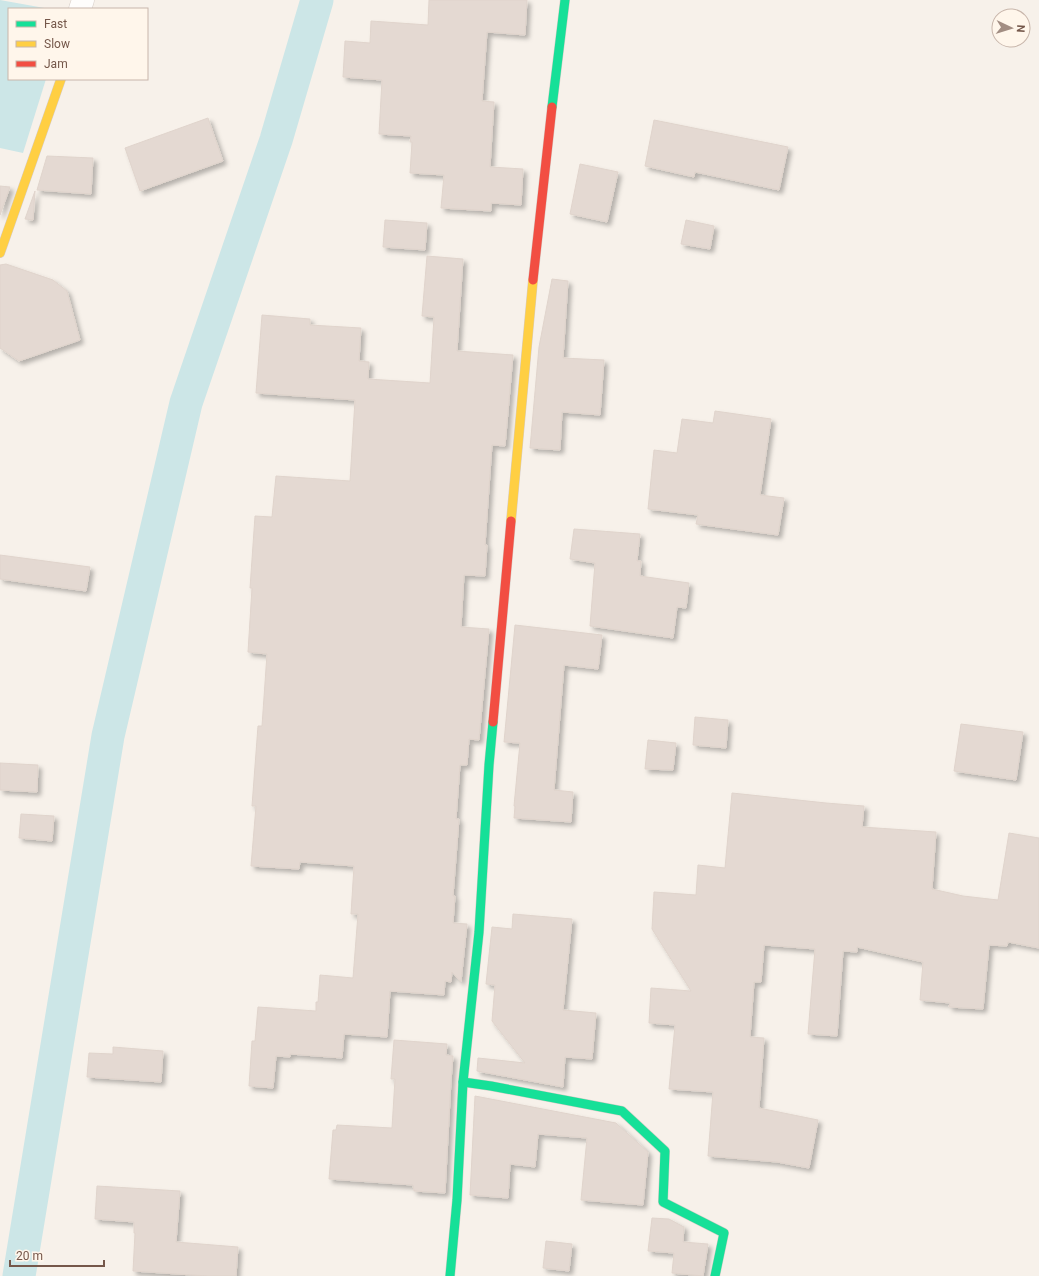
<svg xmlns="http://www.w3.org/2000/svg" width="1039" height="1276" viewBox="0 0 1039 1276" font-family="Roboto,sans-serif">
<defs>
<filter id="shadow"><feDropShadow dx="3.5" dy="3.5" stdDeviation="2" flood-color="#0004"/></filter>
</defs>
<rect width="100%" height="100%" fill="#f7f1ea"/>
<path fill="#cce6e7" d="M0,0l50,9h-41v70h37l-23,74 -23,-5z"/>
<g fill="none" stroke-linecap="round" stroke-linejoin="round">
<path stroke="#cce6e7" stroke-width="33" d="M19,1276l89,-540 78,-333 90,-263 41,-140"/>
</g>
<g fill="#e4d9d2" stroke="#e0d4cc" filter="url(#shadow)">
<path d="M429,0h98l-2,35 -38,-3 -5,69 12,1 -4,65 33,2 -2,36 -30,-2v8l-50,-3 3,-33 -34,-2 2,-31h-2l1,-6 -32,-2 3,-54 -39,-3 2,-36 25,2 1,-22 57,4z"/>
<path d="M208,118l15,43 -83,30 -15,-43z"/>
<path d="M654,120l134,27 -9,43 -84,-18 -1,5 -49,-11z"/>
<path d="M47,156l46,2 -2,36 -54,-4z"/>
<path d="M580,164l38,8 -11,50 -37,-8z"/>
<path d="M0,186l10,1 -10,28z"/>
<path d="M35,191l-2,29 -8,-1z"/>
<path d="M385,220l42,3 -2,27 -42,-3z"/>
<path d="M686,220l28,6 -4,23 -29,-5z"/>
<path d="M427,256l36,3 -6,92 56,4 -8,91 -13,-1 -7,100h2l-2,31 -21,-1 -3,52 28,2 -10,111 -10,-1 -2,26h-7l-4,54h3l-6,77h2l-2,27 14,1 -6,58 -9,-10 -1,10 -6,-1 -1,14 -54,-4 -3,46 -43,-3 -2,24 -52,-4v3l-14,-1 -3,32 -24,-2 3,-45h3l3,-34 58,4v-9h2l2,-27 33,3 5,-64h-7l3,-48 -54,-4 -1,7 -48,-3 5,-60h-4l6,-80h4l5,-72 -19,-2 4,-64h-2l5,-72 17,1 4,-41 74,5 5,-81 -99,-7 6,-78 48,4v6l51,3 -2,33 10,1 -1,17 62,4 4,-66 -12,-1z"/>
<path d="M6,264l47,16 14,11 13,49 -61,21 -19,-13v-83z"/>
<path d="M552,279l16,2 -5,77 41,2 -4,55 -38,-3 -2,38 -30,-2 9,-101z"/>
<path d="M715,411l56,8 -11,76 24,3 -6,37 -82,-11 2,-9 -50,-6 6,-59 23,3 5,-34 31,4z"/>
<path d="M574,529l66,5 -3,27h4l-1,15 49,7 -3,25 -9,-1 -4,31 -83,-12 5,-63 -25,-4z"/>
<path d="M0,555l90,12 -4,24 -86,-12z"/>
<path d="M515,625l87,10 -4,34 -34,-4 -10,125 19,2 -2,30 -57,-4 1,-12h-1l6,-63 -16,-1z"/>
<path d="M695,717l33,3 -2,28 -33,-3z"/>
<path d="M961,724l62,8 -7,48 -62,-9z"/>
<path d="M648,740l28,3 -3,27 -28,-1z"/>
<path d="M0,763l38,2 -1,27 -37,-2z"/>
<path d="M732,793l94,10 38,3 -2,21 74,5 -4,57 31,7 35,4 11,-67 30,5v110l-31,-6 -1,4 -18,-1 -6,64 -34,-2 1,-4 -30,-3 3,-38 -66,-15v5l-14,-1 -6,85 -29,-2 7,-85 -51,-4 -3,37h-7l-4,55 14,1 -5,70 59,12 -9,48 -32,-6 -69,-6 5,-64 -44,-3 6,-64 -26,-2 2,-35 40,3 -39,-62 2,-37 42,3 2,-30 27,3z"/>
<path d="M21,814l33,2 -2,25 -33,-3z"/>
<path d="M513,914l59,5 -9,91 33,3 -4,46 -27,-2 -2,30 -86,-16 1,-13 47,5 -33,-42 3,-36 -9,-1 6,-57 20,2z"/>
<path d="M394,1040l53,4 -1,11 7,1 -2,25 -6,112 -31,-2 -1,-6 -84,-6 4,-49h3l1,-5 55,3 3,-49h-4z"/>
<path d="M113,1047l50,4 -2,31 -74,-5 2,-24 24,1z"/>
<path d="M475,1096l141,27 32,29 -5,53 -62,-5 6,-62 -49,-4 -3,33 -25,-3 -2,34 -38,-3z"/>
<path d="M97,1186l83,5 -4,51 62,5 -2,29h-29l-74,-5 2,-38h-1v-11l-39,-3z"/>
<path d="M652,1218l17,1 15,8 -1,15 25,2 -5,32 -31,-3 2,-20 -26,-2z"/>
<path d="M546,1241l26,3 -3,27 -26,-3z"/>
</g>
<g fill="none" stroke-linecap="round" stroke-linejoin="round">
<defs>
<path id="street" d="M80,9l3,-9"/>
<g id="fast">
<path d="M552,107l13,-107"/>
<path d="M463,1082l28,4 131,25 43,40 -2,51 61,31 -9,43"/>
<path d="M450,1276l7,-76 6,-118 16,-150 10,-167 4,-43"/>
</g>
<g id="slow">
<path d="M0,253l61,-174"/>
<path d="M511,521l22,-241"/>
</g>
<g id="jam">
<path d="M533,280l19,-173"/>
<path d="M493,722l18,-201"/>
</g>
</defs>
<use href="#street" stroke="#d6cdc7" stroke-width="23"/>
<use href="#fast" stroke="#d6ccc6" stroke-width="10"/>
<use href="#slow" stroke="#d6ccc6" stroke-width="10"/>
<use href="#jam" stroke="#d6ccc6" stroke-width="10"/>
<use href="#street" stroke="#fefdfc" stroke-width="22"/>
<use href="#fast" stroke="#16e098" stroke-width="9"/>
<use href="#slow" stroke="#ffcf43" stroke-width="9"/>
<use href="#jam" stroke="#f24e42" stroke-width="9"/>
</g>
<rect x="8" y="8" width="140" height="72" fill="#fff6eb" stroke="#c8b6ab"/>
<rect x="16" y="21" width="20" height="6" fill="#16e098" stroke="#c8b6ab"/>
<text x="44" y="28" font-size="12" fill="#75574a">Fast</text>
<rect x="16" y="41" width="20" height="6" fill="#ffcf43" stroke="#c8b6ab"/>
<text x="44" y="48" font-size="12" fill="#75574a">Slow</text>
<rect x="16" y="61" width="20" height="6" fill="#f24e42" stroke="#c8b6ab"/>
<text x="44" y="68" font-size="12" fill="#75574a">Jam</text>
<g transform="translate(1011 28) rotate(94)"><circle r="19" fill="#fff6eb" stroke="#c8b6ab"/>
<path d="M0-3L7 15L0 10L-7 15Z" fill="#a28d82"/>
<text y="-6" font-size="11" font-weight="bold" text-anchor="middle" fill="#75574a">N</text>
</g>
<path d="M10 1260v6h94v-6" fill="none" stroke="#75574a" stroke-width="2"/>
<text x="16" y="1260" font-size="12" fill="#75574a" stroke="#fff6eb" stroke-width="3" paint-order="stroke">20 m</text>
</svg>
